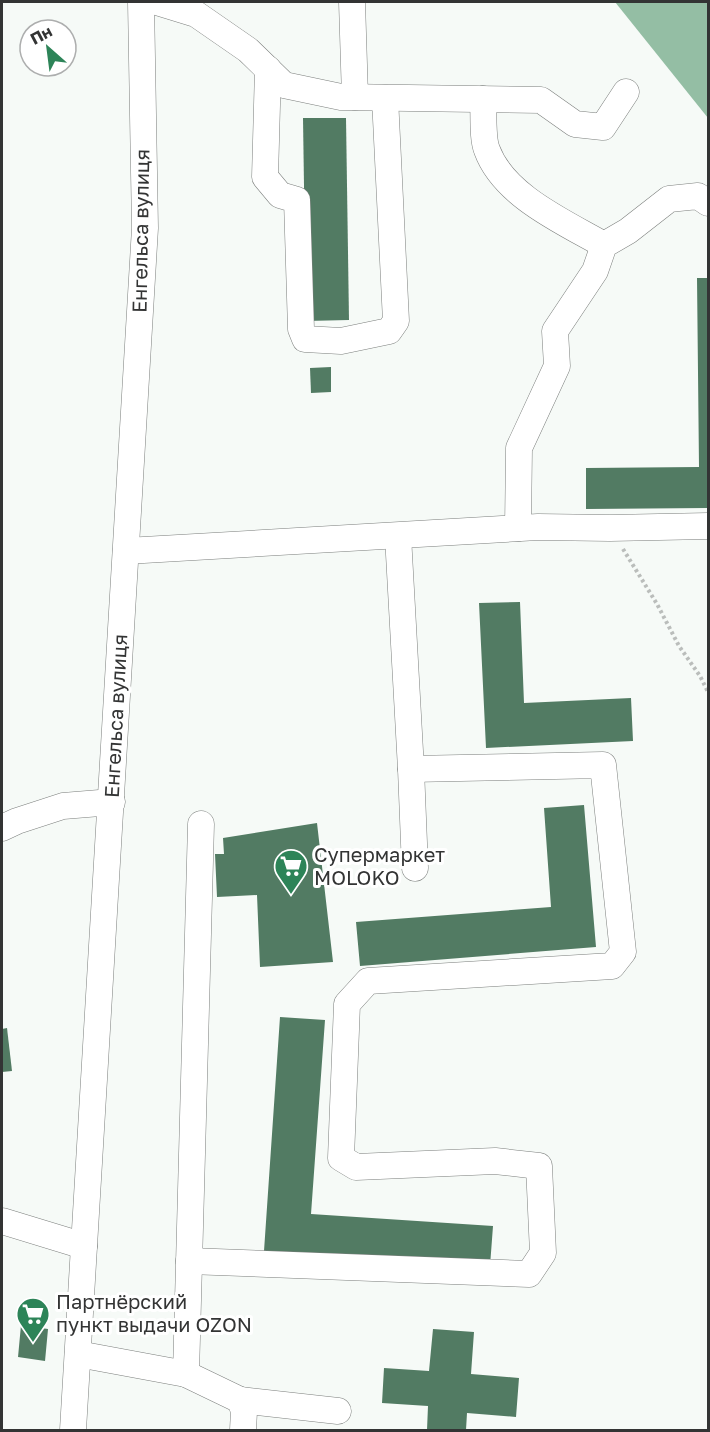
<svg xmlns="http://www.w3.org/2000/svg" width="710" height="1432" viewBox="0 0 710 1432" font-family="'Golos Text',sans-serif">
<rect width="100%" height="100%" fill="#f6faf7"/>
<path fill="#94bea4" d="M615,2h93v116z"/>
<g fill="#527b63">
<path d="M303,118h43l3,202 -43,1z"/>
<path d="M697,278h11v230l-122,1v-41l113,-1z"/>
<path d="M331,367v25l-20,1 -1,-25z"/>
<path d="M520,602l4,101 107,-5 2,43 -147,7 -7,-145z"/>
<path d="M584,805l12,142 -236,19 -4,-44 195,-15 -7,-99z"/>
<path d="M317,823l16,139 -73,5 -3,-72 -40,2 -2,-43h9l-1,-16z"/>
<path d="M280,1017l45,3 -14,194 182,12 -3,40 -226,-15z"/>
<path d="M7,1028l5,43 -10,1v-43z"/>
<path d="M21,1325l27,4 -3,32 -27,-4z"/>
<path d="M433,1329l41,3 -3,42 48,4 -3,39 -49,-4 -1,17h-39l1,-24 -46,-3 2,-35 45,3z"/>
</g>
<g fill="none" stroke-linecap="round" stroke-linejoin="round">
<defs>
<g id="minor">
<path d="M157,2l39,12 52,36 36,35 57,12 200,3 34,24 28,3 23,-35"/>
<path d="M352,2l3,95"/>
<path d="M268,69l-3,108 15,18 17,5 4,129 4,10 36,2 48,-10 7,-10 -11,-223"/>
<path d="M483,99c1,14 -1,39 4,51 17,46 77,72 117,95"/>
<path d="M518,528l1,-80 38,-82 -2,-35 40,-60 9,-26 24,-14 41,-32 29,-3 10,7"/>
<path d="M126,551l412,-24 72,1 98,-2"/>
<path d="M411,769l4,99"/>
<path d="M2,828l15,-7 46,-15 49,-4"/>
<path d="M2,1221l82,25"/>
<path d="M189,1261l340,13 14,-21 -4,-87 -44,-5 -139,6 -15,-9 6,-154 21,-23 244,-15 11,-14 -20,-187 -192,4 -13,-233"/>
<path d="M78,1354l108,20 54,26 4,11 -1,19"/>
<path d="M186,1374l15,-550"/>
<path d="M240,1400l98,11"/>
<path d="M73,1430l72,-1202 -4,-226"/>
</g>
</defs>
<use href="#minor" stroke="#7c7f7d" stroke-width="27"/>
<path stroke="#babdbb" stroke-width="4" stroke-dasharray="3 3" stroke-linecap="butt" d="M623,549l34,55 22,42 21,30 8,16"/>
<use href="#minor" stroke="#fff" stroke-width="26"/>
</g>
<defs>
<symbol id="supermarket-pin" viewBox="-11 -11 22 30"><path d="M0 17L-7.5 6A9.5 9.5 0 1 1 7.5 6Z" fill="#2d8458" stroke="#fff"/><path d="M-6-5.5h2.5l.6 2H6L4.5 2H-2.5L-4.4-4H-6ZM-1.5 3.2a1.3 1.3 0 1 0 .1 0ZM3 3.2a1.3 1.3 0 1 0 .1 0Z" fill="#fff"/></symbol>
</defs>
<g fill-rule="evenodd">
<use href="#supermarket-pin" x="272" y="847" width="38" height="52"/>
<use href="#supermarket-pin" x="14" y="1295" width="38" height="52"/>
</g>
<g text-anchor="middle" stroke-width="6" stroke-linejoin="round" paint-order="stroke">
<g font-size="20" fill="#333434" stroke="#fff">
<text transform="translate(141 231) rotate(-89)" y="7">Енгельса вулиця</text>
<text transform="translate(116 716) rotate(-87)" y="7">Енгельса вулиця</text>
</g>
<g font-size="20" fill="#333434" stroke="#fff" text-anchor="start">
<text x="314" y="862">Супермаркет<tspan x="314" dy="23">MOLOKO</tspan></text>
<text x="56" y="1309">Партнёрский<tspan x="56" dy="23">пункт выдачи OZON</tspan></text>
</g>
</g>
<rect width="710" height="1432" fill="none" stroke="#333434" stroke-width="6"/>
<g transform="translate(48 48) rotate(332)"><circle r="28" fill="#ffffff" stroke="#adaeae" stroke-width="1.5"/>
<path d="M0-4.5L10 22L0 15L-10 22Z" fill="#2d8458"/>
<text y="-9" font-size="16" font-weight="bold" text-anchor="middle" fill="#333434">Пн</text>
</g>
</svg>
